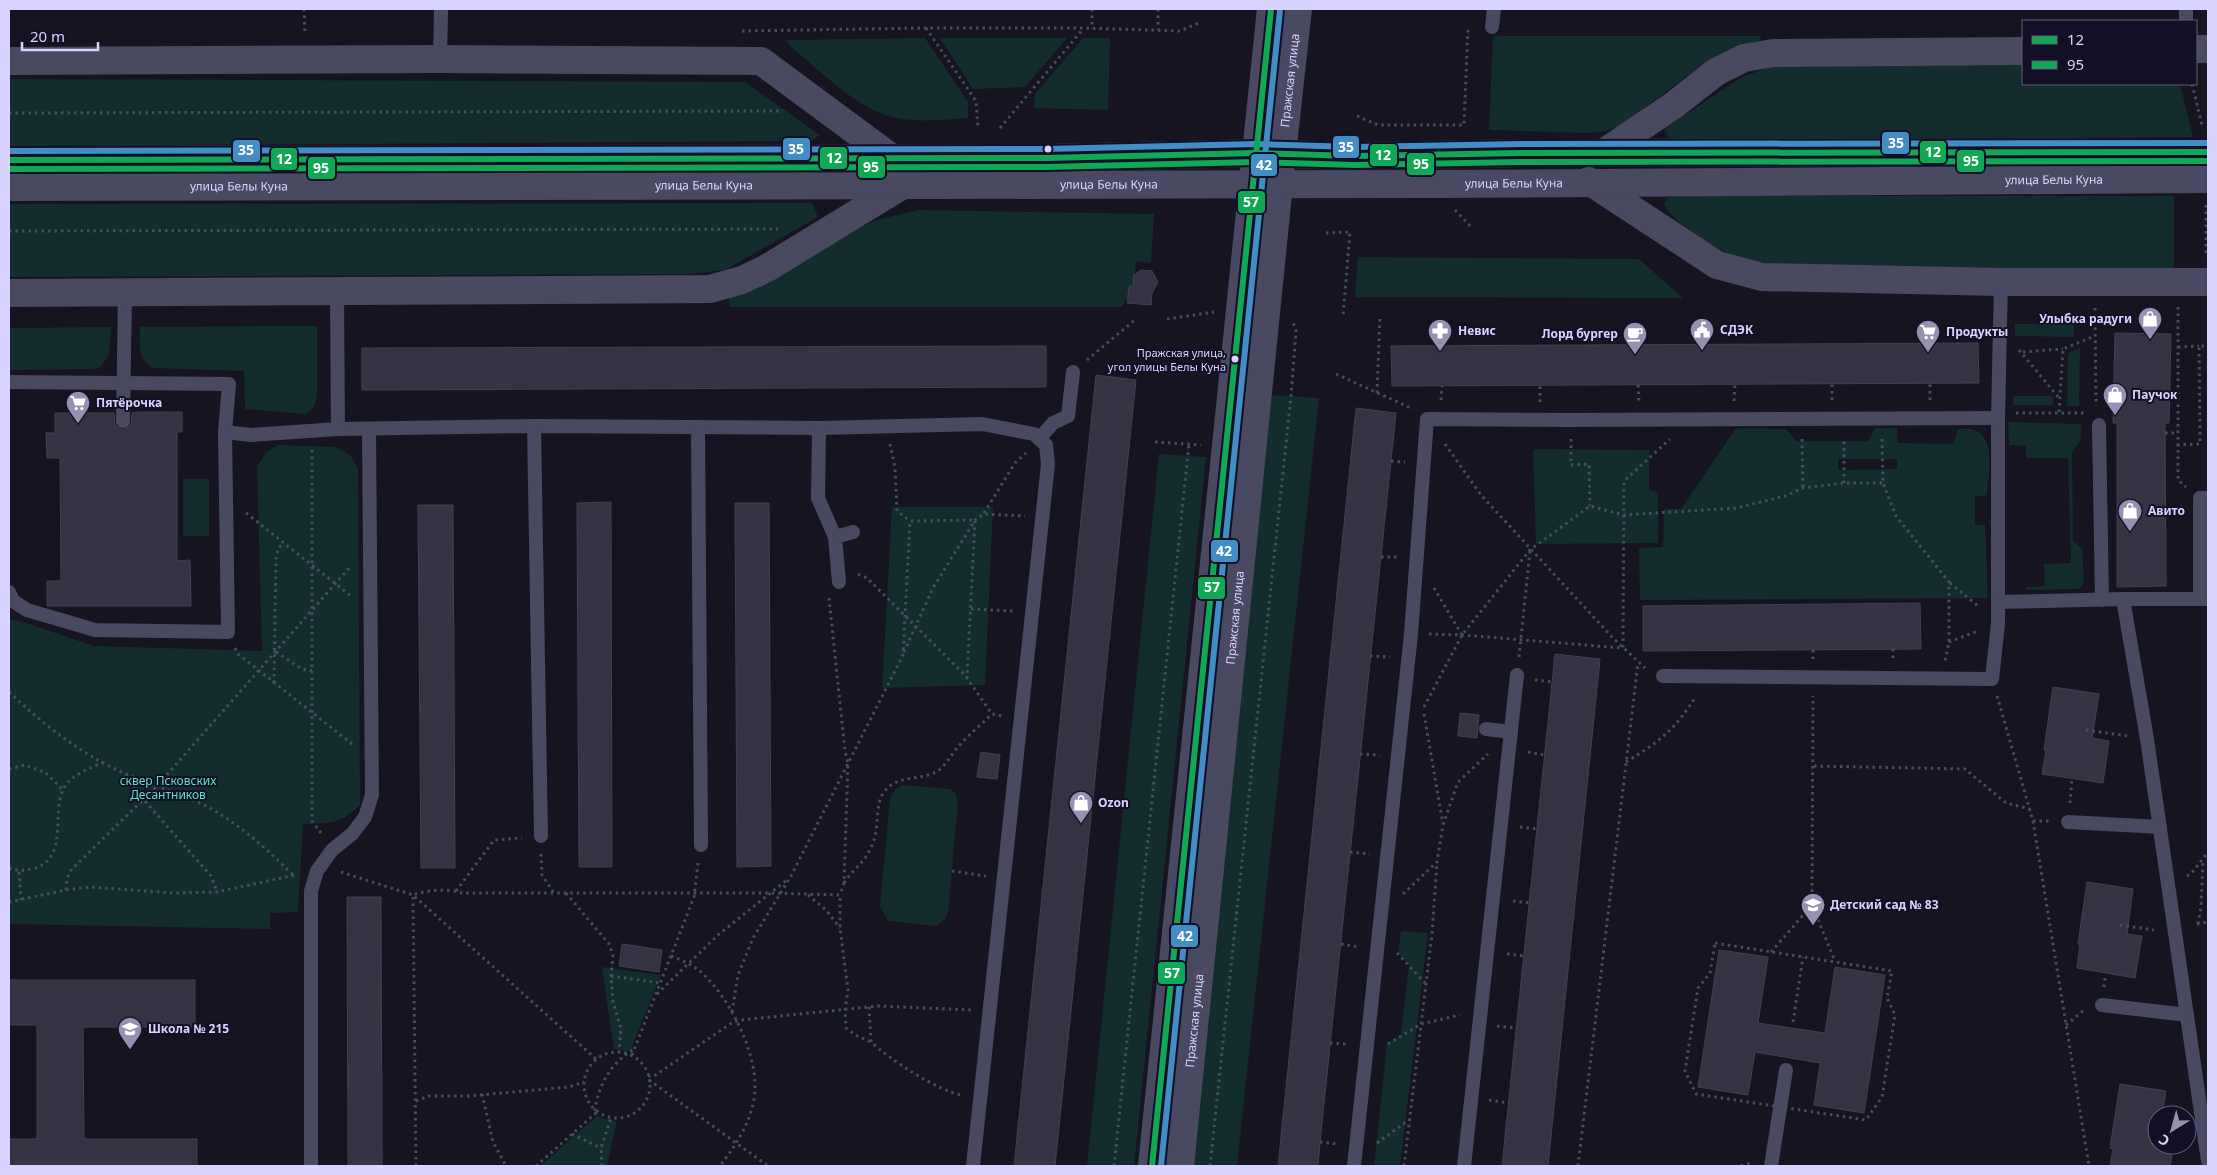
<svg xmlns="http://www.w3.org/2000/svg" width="2217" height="1175" viewBox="0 0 2217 1175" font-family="'Noto Sans',sans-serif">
<rect width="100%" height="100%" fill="#161421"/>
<g fill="#132c2d" fill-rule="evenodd">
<path d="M1493,36h268l-1,6 -38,12 -36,23 -65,48 -14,6 -18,2 -100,-3z"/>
<path d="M925,38l43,64v16c-26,2 -51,5 -76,-1 -35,-8 -75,-49 -103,-72l-2,-5z"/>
<path d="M940,38h127l-42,49 -52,2z"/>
<path d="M1083,38h27l-2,72 -74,-2 1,-14z"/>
<path d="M2023,63v21h157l13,53 -523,3 -6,-11 76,-51 29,-11z"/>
<path d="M9,79l736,3 75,53 -8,6 -803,5z"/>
<path d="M1676,196h498v73l-390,1c-13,-3 -27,-3 -39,-8 -17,-7 -78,-41 -81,-59l3,-5z"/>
<path d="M812,203l6,14 -93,53 -36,4 -680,3v-73z"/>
<path d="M919,210l235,4 -3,49 -15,-2 -2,23 -12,23h-393v-13l147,-74z"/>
<path d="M1358,257l281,2 44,39 -328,-1z"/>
<path d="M2015,324h59v13l-59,-1z"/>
<path d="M317,326v71l-3,10 -8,7 -61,-5 -1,-38 -92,-3c-15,-10 -12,-24 -12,-41z"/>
<path d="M111,327l-2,27 -8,13 -8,2 -84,1v-42z"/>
<path d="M2080,348l-1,58h-12l1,-53z"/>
<path d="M1269,395l50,3 -82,768h-49z"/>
<rect x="2013" y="396" width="40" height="9"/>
<path d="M2008,422l74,2 -2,17 -8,12 1,88 9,7 2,35 -6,6 -52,1v-3l19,-1 -1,-22 27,-1 -3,-105h-42v-12l-17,-1z"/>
<path d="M1736,428l50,1 10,12h72l7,-13h22l1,15 55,1 5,-15c5,0 12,-1 16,1 23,8 14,47 13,65l-12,2v28h10l3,73 -348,2 -1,-52 24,-1 1,-38h17zM1838,459h59v10l-59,1z"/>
<path d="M279,445l57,2 14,8 8,13 2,337c-20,20 -31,18 -57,19l-5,88 -28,1v16l-261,-5v-304l11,1 74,25 168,5 -5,-184 9,-15z"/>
<path d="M1533,449l116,1v40l9,3v50l-122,1z"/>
<path d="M1159,454l47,3 -72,709h-47z"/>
<rect x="183" y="479" width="26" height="57"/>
<path d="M892,507h101l-8,178 -103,3z"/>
<path d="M902,785l48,4 6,5 2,9 -10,109 -3,7 -9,7 -48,-5 -8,-15 10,-108 5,-8z"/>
<path d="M1401,931l27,2 -28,233h-26l13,-122 14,-9 8,-70 -11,-12z"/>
<path d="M602,967l59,8 -31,76 -16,-2z"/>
<path d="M597,1116l7,3 13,2 -10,45h-67z"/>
</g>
<g fill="#343243" stroke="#433f54">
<path d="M1141,270l11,1 6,11 -6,11 -1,12 -24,-2 2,-16 4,-2 1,-10z"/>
<path d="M2115,333l56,1 -2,89h-4l1,163 -49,1v-164h-4z"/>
<path d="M1978,343l1,40 -587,3 -1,-40z"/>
<path d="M1046,346v41l-684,3v-42z"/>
<path d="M1096,375l40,5 -81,786h-41z"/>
<path d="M1356,408l40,5 -76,729 -2,24h-40z"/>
<path d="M138,412h44v20h-5v129l13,-1 1,46h-144v-25h14l-1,-123h-13l-1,-25h9v-20h59l1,12 8,5 8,-5 1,-12z"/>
<path d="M611,502l1,365h-33l-2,-364z"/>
<path d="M735,503h34l2,363 -34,1z"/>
<path d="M418,505h35l2,363h-34z"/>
<path d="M1920,603l1,46 -278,2v-45z"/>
<path d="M1555,654l45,5 -52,507h-46z"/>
<path d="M2053,687l46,7 -7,44 17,3 -6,42 -61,-9 4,-24h-2z"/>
<path d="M1460,713l19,2 -2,23 -19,-2z"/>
<path d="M981,752l19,3 -3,24 -20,-2z"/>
<path d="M2087,882l46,7 -6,45 15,2 -7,42 -58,-10 3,-23 -2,-1z"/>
<path d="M347,897h34l1,269h-34z"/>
<path d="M622,944l40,6 -3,22 -40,-6z"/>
<path d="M1719,950l49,7 -10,66 67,10 10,-66 50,8 -21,138 -50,-8 6,-42 -65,-11 -7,43 -50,-8z"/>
<path d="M9,980h186v47h-112l1,112h113v27h-188v-27h28v-114h-28z"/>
<path d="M2120,1084l46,7 -4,24h-5v30h17l-4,21h-60l3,-17 -3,-1z"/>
</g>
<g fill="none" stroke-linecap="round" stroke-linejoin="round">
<g stroke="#44505f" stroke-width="3" stroke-dasharray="2.5 4" stroke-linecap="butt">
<path d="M304,9l1,24"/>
<path d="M1092,9v20"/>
<path d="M1158,9v21"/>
<path d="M926,28l50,73 2,27"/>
<path d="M742,31l184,-3h157l97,3 19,-8"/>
<path d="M2192,84l10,41"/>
<path d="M9,113l774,-2"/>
<path d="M1357,116l21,9h86l4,-98"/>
<path d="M1000,128l83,-99"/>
<path d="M2206,205v51"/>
<path d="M1455,210l18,19"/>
<path d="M9,231l769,-2"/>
<path d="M1326,233l24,-1 -7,84"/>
<path d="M2178,307v173l8,7"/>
<path d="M2095,308l1,98"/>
<path d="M1167,319l47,-7"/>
<path d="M2178,347l21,-1"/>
<path d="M2019,350l40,48"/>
<path d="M2023,352l40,-3"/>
<path d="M1087,360l49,-41"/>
<path d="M1336,374l77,35"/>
<path d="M1638,385l1,17"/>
<path d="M1377,393l3,-77"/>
<path d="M1441,400l1,-14"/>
<path d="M1832,400v-16"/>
<path d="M1930,400v-17"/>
<path d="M1734,401l1,-17"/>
<path d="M1540,402v-17"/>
<path d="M2059,412l4,-63 32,-13"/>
<path d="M2016,413h69"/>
<path d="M2165,433h12"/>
<path d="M1571,439v26l18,-1 1,42"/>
<path d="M1802,439l1,49"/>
<path d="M1882,439l1,44 13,33 53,66v60l-4,19"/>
<path d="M1155,442l46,3"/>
<path d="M890,444l5,24 2,43 13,10"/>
<path d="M1445,444l36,51 132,143 32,30"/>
<path d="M2177,445l23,-1 -1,-98h9"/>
<path d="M312,450v371l9,12"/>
<path d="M1391,461l14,1"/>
<path d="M1844,483v-44"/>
<path d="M246,513l105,83"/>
<path d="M984,513l31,-50 11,-10"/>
<path d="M1381,557h17"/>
<path d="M858,574l9,4 100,99"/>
<path d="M1950,583l28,23"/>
<path d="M1434,588l28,47"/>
<path d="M829,598l16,153 3,12 -4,120 -4,12"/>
<path d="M971,609l42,2"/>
<path d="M1429,634l33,1 161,13 1,-167 46,-42"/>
<path d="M1949,642l29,-11"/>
<path d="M235,648l3,6 114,90"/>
<path d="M1893,649v10"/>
<path d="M1813,650v9"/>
<path d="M276,652l26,17 10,2"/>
<path d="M904,652l29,-64 42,-68 9,-6 41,2"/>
<path d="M1370,656l20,1"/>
<path d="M1519,657l11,-106"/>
<path d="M1535,680l17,2"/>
<path d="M274,683l2,-128 6,-13"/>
<path d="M9,692c35,33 73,63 117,82 26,11 53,19 78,31 33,17 63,44 89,70"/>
<path d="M1997,696l36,125 56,345"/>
<path d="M1424,707l38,-72 68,-85 60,-44 34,9 112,-7 49,-12 18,-8 41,-5h39"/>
<path d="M1424,714l19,110"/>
<path d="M2086,730l42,6"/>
<path d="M1528,752l16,3"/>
<path d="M1360,754l20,1"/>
<path d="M1626,762c33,-20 49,-32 70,-66"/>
<path d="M1814,766l151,3 41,34 24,6"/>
<path d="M9,769l16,-4 21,8 17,17"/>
<path d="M126,775l18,25 67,76 6,16"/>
<path d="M2070,803l2,-24"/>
<path d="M2033,821h18"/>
<path d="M1520,827l17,2"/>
<path d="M1350,852l20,2"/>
<path d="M541,854l1,21 12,18"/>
<path d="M9,868c9,3 13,3 22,1 39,-8 20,-55 32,-79 7,-15 27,-22 41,-28"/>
<path d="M952,871l34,5"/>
<path d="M19,872l2,28"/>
<path d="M341,872l72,23 183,164"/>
<path d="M2187,876l4,-2 17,-22"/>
<path d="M844,883c12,-18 22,-20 30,-43 5,-15 1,-36 10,-48 14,-19 38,-10 55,-22 8,-6 13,-17 20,-24 9,-11 22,-21 33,-32"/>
<path d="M66,890l1,-11 4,-9 86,-84 193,-219"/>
<path d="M456,891l38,-51 28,-2"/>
<path d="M566,893l43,51 4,11 -2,21 2,26 8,27 -2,23"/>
<path d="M1403,894l34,-32 6,-37 15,-43 30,-28"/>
<path d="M808,895l18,15 14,18"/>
<path d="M1513,901l16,2"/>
<path d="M9,902l57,-12 24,-3 83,6 44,-1 78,-17"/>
<path d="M1812,905l1,-209"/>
<path d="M2197,924l11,-2"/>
<path d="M2198,924l3,-17 2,-47"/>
<path d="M2120,925l34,5"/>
<path d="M1715,943l177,28 -5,27 8,17 -13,82 -16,23 -170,-26 -11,-23 13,-83 12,-15z"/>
<path d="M1341,944l18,3"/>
<path d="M1771,952l41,-47 23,56"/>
<path d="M1397,953l28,30"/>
<path d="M1507,954l17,2"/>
<path d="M671,956c11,4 21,9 30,16 30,27 60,87 53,127 -4,25 -19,47 -34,67"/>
<path d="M611,976l49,7"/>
<path d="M2104,987l1,-9"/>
<path d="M657,994l61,-59 70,-56"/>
<path d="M869,1007l2,35c17,16 68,50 91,53"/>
<path d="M732,1012l6,-37 15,-37 38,-62 112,-221 7,-134 65,-1 -8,158 25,36 10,2"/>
<path d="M1793,1022l10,-65"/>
<path d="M2066,1025l18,-15"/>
<path d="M1497,1026l20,2"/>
<path d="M1330,1043l17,1"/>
<path d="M1388,1044l33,-20 39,-9"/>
<circle cx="617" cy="1085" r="33"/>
<path d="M632,1055l62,-158 4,-34"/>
<path d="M648,1076h6l79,-54 8,-2 137,-14 94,4"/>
<path d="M649,1080l119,86"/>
<path d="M482,1094l11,48 13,24"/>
<path d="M1489,1100l20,3"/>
<path d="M416,1101l13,-5h40l100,-9 15,-5"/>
<path d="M595,1111c3,-26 16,-48 39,-62"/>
<path d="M2152,1129h5"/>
<path d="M572,1134l29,14"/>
<path d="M1320,1142l17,2"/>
<path d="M1377,1143l32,-23"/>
<path d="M416,1166l-3,-271c14,-5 35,-7 49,-2h307l71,2v33l8,62 -3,20 1,18 9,7 16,7"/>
<path d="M536,1166l61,-54"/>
<path d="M602,1166l-1,-18 10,-30"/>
<path d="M1114,1166l75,-722"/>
<path d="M1210,1166l81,-770 5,-65 -3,-9"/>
<path d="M1404,1166l28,-232 5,-72"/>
<path d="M1578,1166l60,-503"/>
<path d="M1741,1166l10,-3"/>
</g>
<g stroke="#4a4962" stroke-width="14">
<path d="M2186,9v12"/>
<path d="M1492,27l2,-18"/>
<path d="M440,59l1,-50"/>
<path d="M2001,282l-3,136v184l125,-3 24,140 61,422"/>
<path d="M337,291l1,138 196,-3 285,2 163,-4 52,10 12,11 2,19 -75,702"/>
<path d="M9,382l220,2 -4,48"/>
<path d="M123,421l2,-129"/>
<path d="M2099,425l3,175"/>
<path d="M534,426l7,410"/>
<path d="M698,427l3,418"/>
<path d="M819,428l-1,70 17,39 4,45"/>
<path d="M1039,439l14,-16 15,-7 5,-44"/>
<path d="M835,537l18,-5"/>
<path d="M9,592l4,9 14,9 68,20 133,2 -3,-200 26,3 87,-6"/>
<path d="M2123,599h85"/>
<path d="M2200,599v-101h8"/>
<path d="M1663,676l329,3 6,-55v-22"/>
<path d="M1486,729l25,3"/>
<path d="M2068,822l92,5"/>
<path d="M2102,1005l85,10"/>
<path d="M311,1166v-275l6,-20 15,-21 20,-16 13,-17 7,-22 -3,-366"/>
<path d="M1354,1166l57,-532 16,-215 143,1 428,-2"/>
<path d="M1464,1166l53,-491"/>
<path d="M1771,1166l15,-96"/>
</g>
<g stroke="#4a4962" stroke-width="28">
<path d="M2196,49h12"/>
<path d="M9,61l431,-2 321,2 131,97"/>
<path d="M1603,153l71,-48 42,-33 28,-14 29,-5 250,-2"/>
<path d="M1589,181l128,84 45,12 239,5h207"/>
<path d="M9,293l701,-4 32,-9 25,-12 136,-83"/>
<path d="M1152,1166l101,-983"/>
<path id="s1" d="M1180,1166l99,-982"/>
</g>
<g stroke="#4a4962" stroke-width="28">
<path d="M9,160l1037,-2 210,-5 99,3 166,-3 687,-1"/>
<path d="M1254,172l17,-163"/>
<path id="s2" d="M1280,172l18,-163"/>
<path id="s3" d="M9,187l1422,-3 777,-5"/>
</g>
<defs>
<path id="bus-1" d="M9,160l1037,-2 210,-5 99,3 166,-3 687,-1"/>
<path id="bus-2" d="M9,169l1037,-2 210,-5 99,3 166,-3 687,-1"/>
<path id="bus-3" d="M9,151l1037,-2 210,-5 99,3 166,-3 687,-1"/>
<path id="bus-4" d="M1152,1166l119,-1157"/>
<path id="bus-5" d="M1161,1166l119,-1156"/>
</defs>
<use href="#bus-1" stroke="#130f26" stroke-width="10"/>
<use href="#bus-2" stroke="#130f26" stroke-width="10"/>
<use href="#bus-3" stroke="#130f26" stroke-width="10"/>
<use href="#bus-4" stroke="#130f26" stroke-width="10"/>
<use href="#bus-5" stroke="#130f26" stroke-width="10"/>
<use href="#bus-1" stroke="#10a855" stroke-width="6"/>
<use href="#bus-2" stroke="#10a855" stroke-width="6"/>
<use href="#bus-3" stroke="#418dc4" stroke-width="6"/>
<use href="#bus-4" stroke="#10a855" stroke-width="6"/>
<use href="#bus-5" stroke="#418dc4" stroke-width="6"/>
</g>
<defs>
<symbol id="shop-pin" viewBox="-11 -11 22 30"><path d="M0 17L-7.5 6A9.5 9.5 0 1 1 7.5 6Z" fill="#9591b1" stroke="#130f26"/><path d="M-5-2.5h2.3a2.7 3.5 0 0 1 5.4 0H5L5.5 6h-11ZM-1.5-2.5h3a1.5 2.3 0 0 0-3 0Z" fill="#fff"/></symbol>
<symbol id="civic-pin" viewBox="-11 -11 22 30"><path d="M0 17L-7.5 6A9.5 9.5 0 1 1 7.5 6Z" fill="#9591b1" stroke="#130f26"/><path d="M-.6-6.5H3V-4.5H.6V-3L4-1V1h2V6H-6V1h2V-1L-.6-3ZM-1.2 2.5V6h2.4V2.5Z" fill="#fff"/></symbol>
<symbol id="pharmacy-pin" viewBox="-11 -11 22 30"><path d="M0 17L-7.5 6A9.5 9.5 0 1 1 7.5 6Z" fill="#9591b1" stroke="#130f26"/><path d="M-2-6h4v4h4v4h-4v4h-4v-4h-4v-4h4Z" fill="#fff"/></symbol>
<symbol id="supermarket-pin" viewBox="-11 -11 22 30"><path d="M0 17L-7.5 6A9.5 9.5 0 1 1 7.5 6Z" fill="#9591b1" stroke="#130f26"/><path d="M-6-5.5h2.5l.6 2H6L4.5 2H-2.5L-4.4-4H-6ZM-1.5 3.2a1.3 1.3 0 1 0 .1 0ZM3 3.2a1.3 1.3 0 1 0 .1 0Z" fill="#fff"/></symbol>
<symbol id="cafe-pin" viewBox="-11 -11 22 30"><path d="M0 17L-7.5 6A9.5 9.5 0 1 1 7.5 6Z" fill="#9591b1" stroke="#130f26"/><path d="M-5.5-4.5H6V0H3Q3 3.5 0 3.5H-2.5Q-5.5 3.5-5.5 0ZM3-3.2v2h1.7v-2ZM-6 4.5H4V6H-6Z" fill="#fff"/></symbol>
<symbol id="school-pin" viewBox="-11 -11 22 30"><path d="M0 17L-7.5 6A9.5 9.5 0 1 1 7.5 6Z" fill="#9591b1" stroke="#130f26"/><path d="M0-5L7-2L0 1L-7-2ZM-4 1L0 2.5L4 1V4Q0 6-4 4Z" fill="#fff"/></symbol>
</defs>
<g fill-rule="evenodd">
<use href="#shop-pin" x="2136" y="305" width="28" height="38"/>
<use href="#civic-pin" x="1688" y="316" width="28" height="38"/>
<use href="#pharmacy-pin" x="1426" y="317" width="28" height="38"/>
<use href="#supermarket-pin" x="1914" y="318" width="28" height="38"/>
<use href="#cafe-pin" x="1621" y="320" width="28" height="38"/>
<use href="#shop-pin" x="2101" y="381" width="28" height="38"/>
<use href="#supermarket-pin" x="64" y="389" width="28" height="38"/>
<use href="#shop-pin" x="2116" y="497" width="28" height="38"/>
<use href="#shop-pin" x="1067" y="789" width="28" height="38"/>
<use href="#school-pin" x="1799" y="891" width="28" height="38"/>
<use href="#school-pin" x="116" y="1015" width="28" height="38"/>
</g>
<g fill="#d9d4ff" stroke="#130f26" stroke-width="2">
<circle cx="1048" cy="149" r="4.5"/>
<circle cx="1235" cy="359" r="4.5"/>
</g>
<g text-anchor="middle" stroke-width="4" stroke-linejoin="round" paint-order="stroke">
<g font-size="11" fill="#d9d4ff" stroke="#130f26" text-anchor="end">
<text x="1226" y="357">Пражская улица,<tspan x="1226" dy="14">угол улицы Белы Куна</tspan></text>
</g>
<g font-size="12" fill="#d9d4ff" stroke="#130f26">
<text dy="4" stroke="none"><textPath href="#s2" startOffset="92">Пражская улица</textPath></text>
<text dy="4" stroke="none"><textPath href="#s3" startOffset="2045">улица Белы Куна</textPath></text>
<text dy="4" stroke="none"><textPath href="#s3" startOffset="1505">улица Белы Куна</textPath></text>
<text dy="4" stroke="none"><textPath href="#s3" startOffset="1100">улица Белы Куна</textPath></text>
<text dy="4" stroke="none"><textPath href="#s3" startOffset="695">улица Белы Куна</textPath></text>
<text dy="4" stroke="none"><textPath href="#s3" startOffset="230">улица Белы Куна</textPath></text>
<text dy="4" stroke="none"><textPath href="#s1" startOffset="551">Пражская улица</textPath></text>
<text dy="4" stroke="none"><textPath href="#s1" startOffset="146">Пражская улица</textPath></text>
</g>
<g font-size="12" font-weight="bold" fill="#d9d4ff" stroke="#130f26" text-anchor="start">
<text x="2132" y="323" text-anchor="end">Улыбка радуги</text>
<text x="1720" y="334">СДЭК</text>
<text x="1458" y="335">Невис</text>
<text x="1946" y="336">Продукты</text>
<text x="1618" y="338" text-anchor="end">Лорд бургер</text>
<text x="2132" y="399">Паучок</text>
<text x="96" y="407">Пятёрочка</text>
<text x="2148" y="515">Авито</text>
<text x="1098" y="807">Ozon</text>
<text x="1830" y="909">Детский сад № 83</text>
<text x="148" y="1033">Школа № 215</text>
</g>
<g font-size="12" fill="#5fe0c0" stroke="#130f26">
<text x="168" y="785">сквер Псковских<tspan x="168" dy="14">Десантников</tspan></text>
</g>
</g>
<g stroke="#130f26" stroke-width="2">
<rect x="1881" y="131" width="29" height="24" rx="5" fill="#418dc4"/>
<rect x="1332" y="135" width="28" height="24" rx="5" fill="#418dc4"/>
<rect x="782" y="137" width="29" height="24" rx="5" fill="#418dc4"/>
<rect x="232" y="139" width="29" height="24" rx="5" fill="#418dc4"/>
<rect x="1919" y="140" width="28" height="24" rx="5" fill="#10a855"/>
<rect x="1369" y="143" width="29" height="24" rx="5" fill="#10a855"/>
<rect x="819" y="146" width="29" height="24" rx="5" fill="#10a855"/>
<rect x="270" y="147" width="28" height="24" rx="5" fill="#10a855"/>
<rect x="1956" y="149" width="29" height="24" rx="5" fill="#10a855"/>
<rect x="1406" y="152" width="29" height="24" rx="5" fill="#10a855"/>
<rect x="1250" y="153" width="28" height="24" rx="5" fill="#418dc4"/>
<rect x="857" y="155" width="29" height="24" rx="5" fill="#10a855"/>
<rect x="307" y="156" width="29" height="24" rx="5" fill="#10a855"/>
<rect x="1237" y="190" width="29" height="24" rx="5" fill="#10a855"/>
<rect x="1210" y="539" width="29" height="24" rx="5" fill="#418dc4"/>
<rect x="1197" y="576" width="29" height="24" rx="5" fill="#10a855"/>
<rect x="1170" y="924" width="29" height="24" rx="5" fill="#418dc4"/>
<rect x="1157" y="961" width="29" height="24" rx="5" fill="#10a855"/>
</g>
<g font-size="14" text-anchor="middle" font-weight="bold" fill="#fff">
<text x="1896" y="148">35</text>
<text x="1346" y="152">35</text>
<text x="796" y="154">35</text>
<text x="246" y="155">35</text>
<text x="1933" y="157">12</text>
<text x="1383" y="160">12</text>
<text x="834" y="163">12</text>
<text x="284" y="164">12</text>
<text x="1971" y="166">95</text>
<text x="1421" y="169">95</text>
<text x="1264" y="170">42</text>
<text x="871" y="172">95</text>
<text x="321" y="173">95</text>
<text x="1251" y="207">57</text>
<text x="1224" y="556">42</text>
<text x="1212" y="592">57</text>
<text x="1185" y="941">42</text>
<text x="1172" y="978">57</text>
</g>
<rect width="2217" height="1175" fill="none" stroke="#d9d4ff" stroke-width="20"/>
<rect x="2022" y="20" width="175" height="65" fill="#130f26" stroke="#625e7d"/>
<rect x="2032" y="36" width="25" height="8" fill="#10a855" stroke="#625e7d"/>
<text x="2067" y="45" font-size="15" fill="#d9d4ff">12</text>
<rect x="2032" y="61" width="25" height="8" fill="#10a855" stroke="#625e7d"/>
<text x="2067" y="70" font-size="15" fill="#d9d4ff">95</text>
<g transform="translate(2172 1130) rotate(217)"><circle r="24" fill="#130f26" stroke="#625e7d"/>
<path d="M0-4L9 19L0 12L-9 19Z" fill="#9591b1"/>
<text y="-8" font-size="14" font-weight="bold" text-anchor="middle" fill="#d9d4ff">С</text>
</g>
<path d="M22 42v8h76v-8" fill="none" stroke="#d9d4ff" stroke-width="2.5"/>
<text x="30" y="42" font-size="15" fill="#d9d4ff" stroke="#130f26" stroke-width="4" paint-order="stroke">20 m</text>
</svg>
